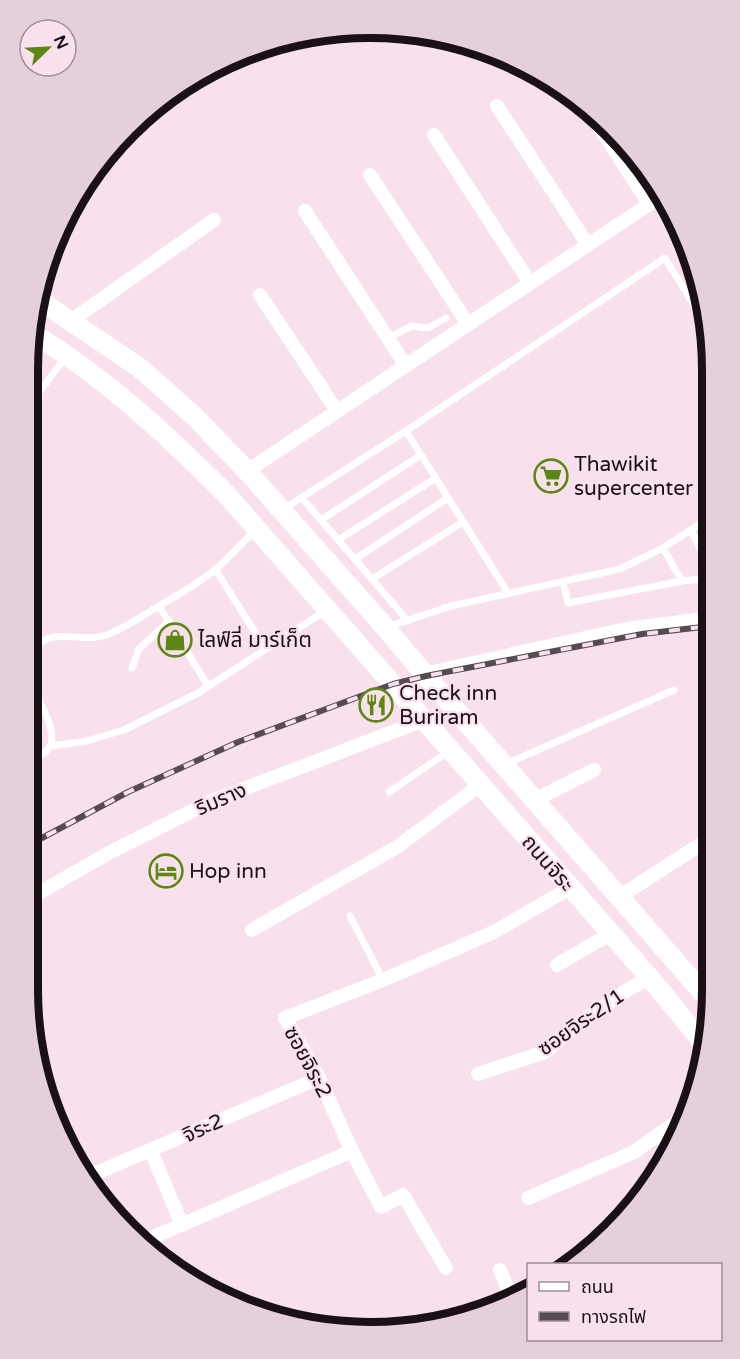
<svg xmlns="http://www.w3.org/2000/svg" width="740" height="1359" viewBox="0 0 740 1359" font-family="'Varela Round','Noto Sans Thai',sans-serif">
<rect width="100%" height="100%" fill="#f8e0ed"/>
<g fill="none" stroke-linecap="round" stroke-linejoin="round">
<g stroke="#fff" stroke-width="7">
<path d="M55,242l28,-48"/>
<path d="M388,338l24,-12 16,2 18,-10"/>
<path d="M28,407l37,-49"/>
<path d="M406,431l102,162"/>
<path d="M302,498l106,123"/>
<path d="M282,510l124,-79 259,-173 30,49 8,-6"/>
<path d="M321,520l100,-65"/>
<path d="M691,530l20,41"/>
<path d="M338,540l98,-62"/>
<path d="M663,548l19,33"/>
<path d="M355,559l93,-61"/>
<path d="M215,569l50,79"/>
<path d="M372,579l91,-57"/>
<path d="M563,582l5,21 114,-22 29,-3"/>
<path d="M159,606l49,80"/>
<path d="M387,627l64,-21 169,-37 43,-21 48,-31"/>
<path d="M132,668l7,-19 30,-28"/>
<path d="M51,746l36,-5 37,-11 74,-37 127,-82"/>
<path d="M27,764c8,-5 21,-11 24,-20 8,-26 -38,-67 -17,-95 17,-23 47,-6 69,-13 17,-5 33,-16 48,-25 21,-13 46,-26 65,-42 14,-12 26,-26 39,-39"/>
<path d="M506,764l168,-74"/>
<path d="M389,792l59,-40"/>
<path d="M350,916l33,64"/>
</g>
<g stroke="#fff" stroke-width="14">
<path d="M584,103l65,101"/>
<path d="M497,106l91,139"/>
<path d="M434,135l96,148"/>
<path d="M370,175l98,149"/>
<path d="M305,211l101,155"/>
<path d="M260,295l77,116"/>
<path d="M72,320l142,-100"/>
<path d="M247,471l416,-276"/>
<path d="M424,674l202,-45 85,-11"/>
<path d="M535,800l59,-30"/>
<path d="M619,897l93,-60"/>
<path d="M27,900l80,-46 105,-53 212,-81"/>
<path d="M252,930l145,-83 83,-62"/>
<path d="M557,965l53,-31"/>
<path d="M478,1074l67,-22 37,-31 47,-32 21,-11"/>
<path d="M151,1151l31,74"/>
<path d="M352,1151l29,56 22,-12 43,73"/>
<path d="M87,1177l232,-99"/>
<path d="M528,1198l106,-46 52,-37"/>
<path d="M144,1241l208,-90 -33,-73 -34,-60 98,-38 111,-48 76,-44"/>
<path d="M500,1270l12,29"/>
</g>
<g stroke="#fff" stroke-width="20">
<path d="M36,298l104,70 54,48 53,55 138,156 41,49 286,327"/>
<path d="M30,332c74,44 136,102 197,163l423,483 56,68"/>
</g>
<defs>
<path id="rail" d="M27,846l101,-54 110,-50 155,-58 33,-8 216,-42 69,-8"/>
</defs>
<use href="#rail" stroke="#574b52" stroke-width="6"/>
<use href="#rail" stroke="#f8e0ed" stroke-width="4" stroke-dasharray="11" stroke-linecap="butt"/>
</g>
<defs>
<symbol id="supermarket-ring" viewBox="-11 -11 22 22"><circle r="9.5" fill="#f8e0ed" stroke="#5d8715" stroke-width="1.5"/><path d="M-6-5.5h2.5l.6 2H6L4.5 2H-2.5L-4.4-4H-6ZM-1.5 3.2a1.3 1.3 0 1 0 .1 0ZM3 3.2a1.3 1.3 0 1 0 .1 0Z" fill="#5d8715"/></symbol>
<symbol id="shop-ring" viewBox="-11 -11 22 22"><circle r="9.5" fill="#f8e0ed" stroke="#5d8715" stroke-width="1.5"/><path d="M-5-2.5h2.3a2.7 3.5 0 0 1 5.4 0H5L5.5 6h-11ZM-1.5-2.5h3a1.5 2.3 0 0 0-3 0Z" fill="#5d8715"/></symbol>
<symbol id="restaurant-ring" viewBox="-11 -11 22 22"><circle r="9.5" fill="#f8e0ed" stroke="#5d8715" stroke-width="1.5"/><path d="M-5-6h1v4h1v-4h1v4h1v-4h1v5L-1.5 .5V6h-2V.5L-5-1ZM5-6V6H3V1.5H1.5Q1.5-4 5-6Z" fill="#5d8715"/></symbol>
<symbol id="hotel-ring" viewBox="-11 -11 22 22"><circle r="9.5" fill="#f8e0ed" stroke="#5d8715" stroke-width="1.5"/><path d="M-6-4.5h1.5V1H6V5H4.5V3h-9V5H-6ZM-4 0a1.8 1.8 0 1 1 3.6 0ZM.5 0V-2.5h3Q6-2.5 6 0Z" fill="#5d8715"/></symbol>
</defs>
<g fill-rule="evenodd">
<use href="#supermarket-ring" x="532" y="457" width="38" height="38"/>
<use href="#shop-ring" x="156" y="621" width="38" height="38"/>
<use href="#restaurant-ring" x="357" y="686" width="38" height="38"/>
<use href="#hotel-ring" x="147" y="852" width="38" height="38"/>
</g>
<g text-anchor="middle" stroke-width="4.5" stroke-linejoin="round" paint-order="stroke">
<g font-size="21" fill="#191116" stroke="#f8e0ed" text-anchor="start">
<text x="574" y="471">Thawikit<tspan x="574" dy="24">supercenter</tspan></text>
<text x="198" y="647">ไลฟ์ลี่ มาร์เก็ต</text>
<text x="399" y="700">Check inn<tspan x="399" dy="24">Buriram</tspan></text>
<text x="189" y="878">Hop inn</text>
</g>
<g font-size="21" fill="#191116" stroke="#f8e0ed">
<text transform="translate(221 799) rotate(-23)" y="7">ริมราง</text>
<text transform="translate(548 863) rotate(49)" y="7">ถนนจิระ</text>
<text transform="translate(581 1022) rotate(-35)" y="7">ซอยจิระ2/1</text>
<text transform="translate(308 1062) rotate(62)" y="7">ซอยจิระ2</text>
<text transform="translate(203 1128) rotate(-24)" y="7">จิระ2</text>
</g>
</g>
<path d="M0 0H740V1359H0ZM370 38H370A332 332 0 0 1 702 370V990A332 332 0 0 1 370 1322H370A332 332 0 0 1 38 990V370A332 332 0 0 1 370 38Z" fill="#e6cfdc" fill-rule="evenodd"/>
<path fill="none" stroke="#191116" stroke-width="8" d="M370 38H370A332 332 0 0 1 702 370V990A332 332 0 0 1 370 1322H370A332 332 0 0 1 38 990V370A332 332 0 0 1 370 38Z"/>
<rect x="527" y="1263" width="195" height="78" fill="#f8e0ed" stroke="#9f8d97" stroke-width="1.5"/>
<rect x="539" y="1282" width="30" height="9" fill="#ffffff" stroke="#9f8d97" stroke-width="1.5"/>
<text x="581" y="1293" font-size="18" fill="#191116">ถนน</text>
<rect x="539" y="1312" width="30" height="9" fill="#574b52" stroke="#9f8d97" stroke-width="1.5"/>
<text x="581" y="1323" font-size="18" fill="#191116">ทางรถไฟ</text>
<g transform="translate(48 48) rotate(66)"><circle r="28" fill="#f8e0ed" stroke="#9f8d97" stroke-width="1.5"/>
<path d="M0-4.5L10 22L0 15L-10 22Z" fill="#5d8715"/>
<text y="-9" font-size="16" font-weight="bold" text-anchor="middle" fill="#191116">N</text>
</g>
</svg>
